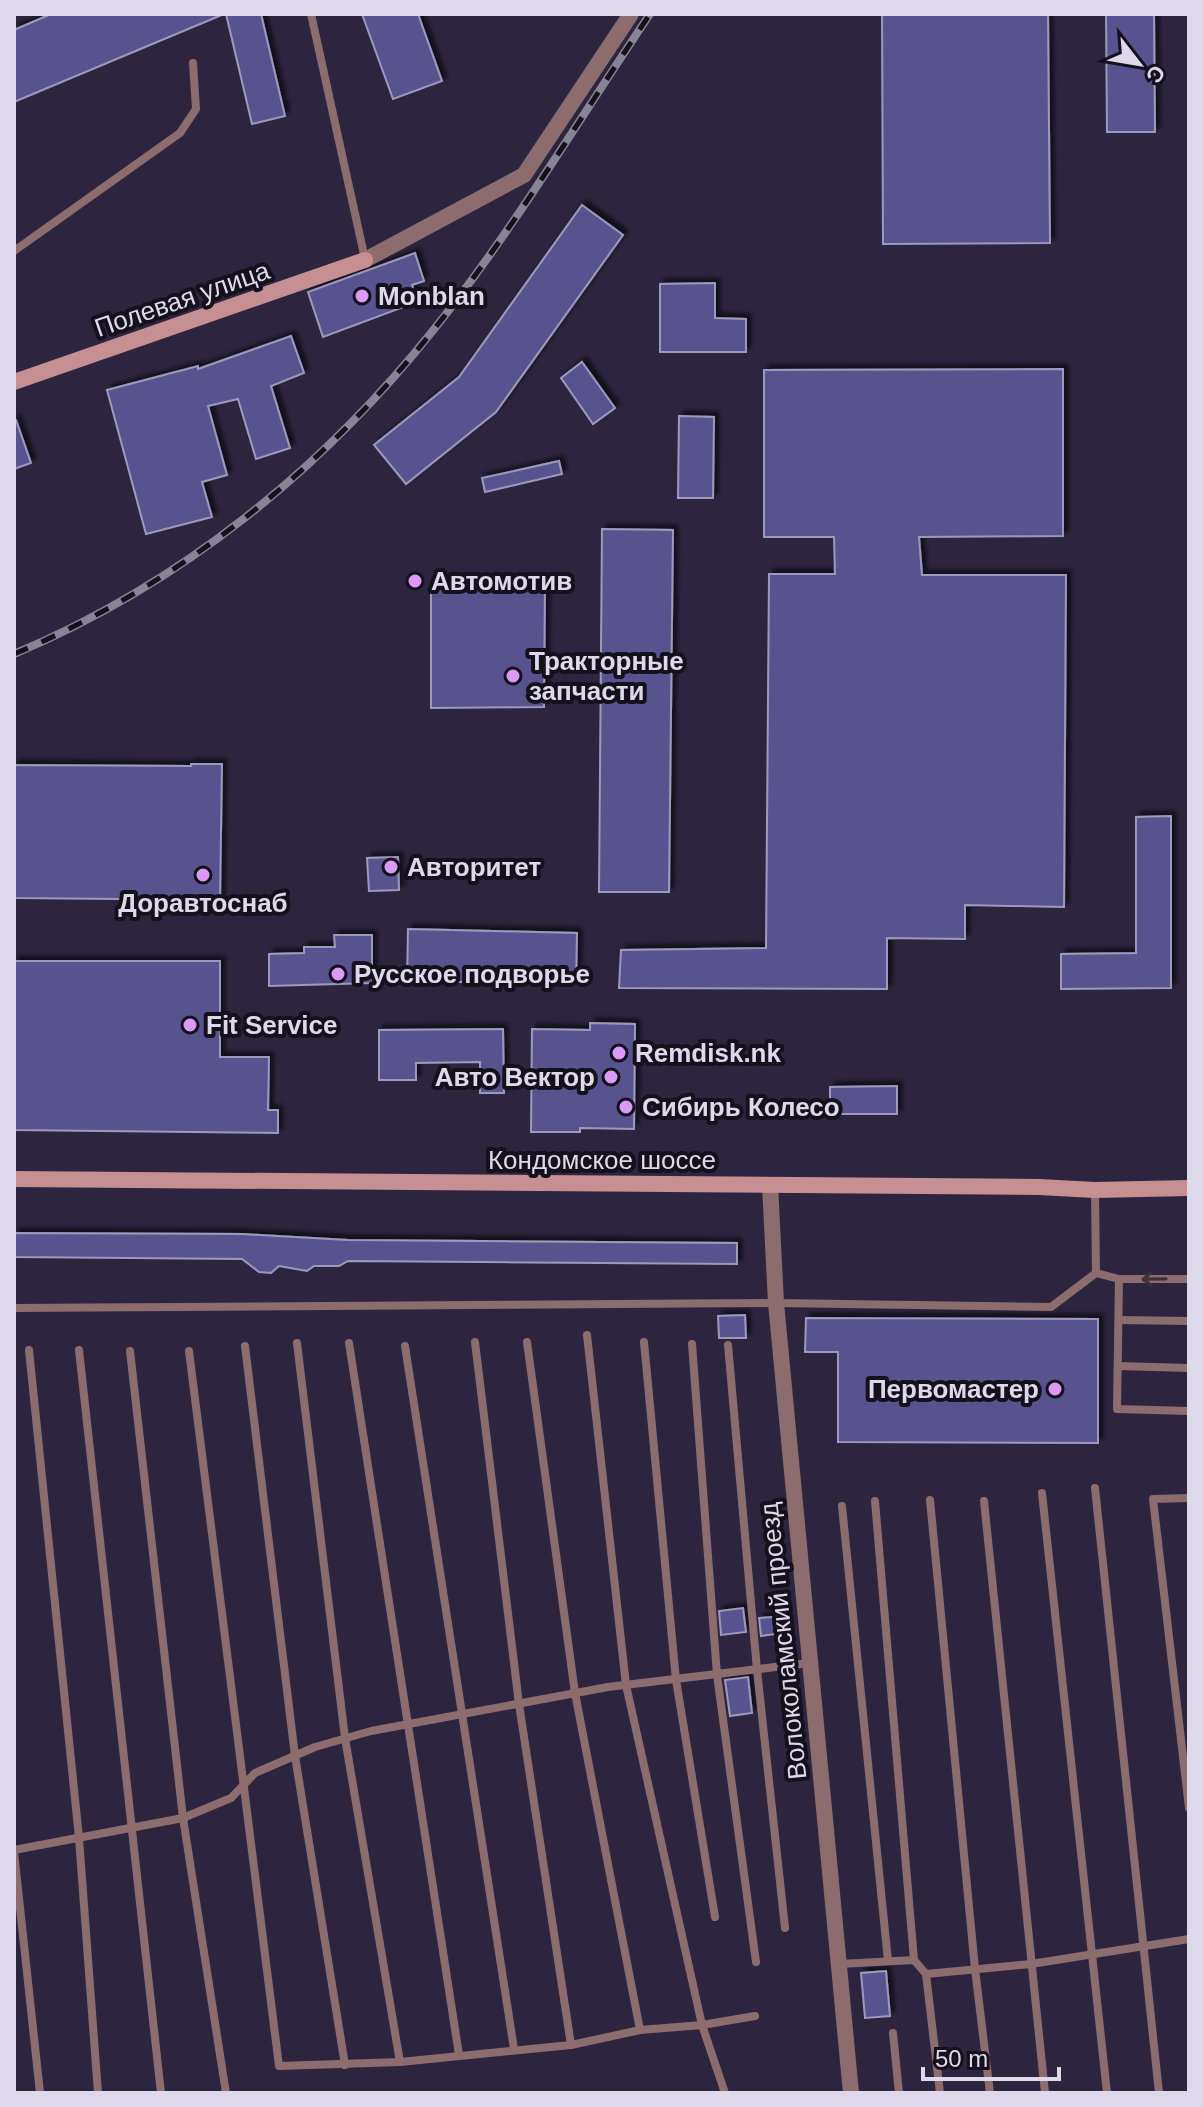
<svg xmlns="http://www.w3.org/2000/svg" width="1203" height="2107" viewBox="0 0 1203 2107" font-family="Helvetica,sans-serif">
<defs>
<filter id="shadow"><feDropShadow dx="4.5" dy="-4.5" stdDeviation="2" flood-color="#0009"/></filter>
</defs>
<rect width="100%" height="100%" fill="#2d253f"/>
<g fill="#59538f" stroke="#9c9abc" stroke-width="2" filter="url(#shadow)">
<path d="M51,14h173l-210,88v-72z"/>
<path d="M226,14h35l24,102 -33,8z"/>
<path d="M362,14h56l24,67 -49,18z"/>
<path d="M882,14h166l2,229 -167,1z"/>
<path d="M1106,14h48l1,118h-48z"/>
<path d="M582,205l41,30 -127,177 -90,72 -32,-39 85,-68z"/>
<path d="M415,253l9,28 -12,4 5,17 -94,35 -15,-45z"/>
<path d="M715,283v35l31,1v33h-86v-68z"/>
<path d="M291,336l13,37 -33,13 19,62 -34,11 -18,-60 -30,7 19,69 -25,7 10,35 -66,17 -39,-144 91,-24v3z"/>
<path d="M582,362l33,46 -22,16 -32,-46z"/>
<path d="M1063,369v167l-144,1 3,38h144l-2,332 -99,-2v34l-78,-1v51l-268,-1 2,-38 145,-2 3,-374h66l-1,-37h-70v-167z"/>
<path d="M679,416l35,1 -1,81h-35z"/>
<path d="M14,420h2l15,43 -17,6z"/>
<path d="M559,461l3,13 -77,18 -3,-14z"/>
<path d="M602,529l71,1 -4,362h-70z"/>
<path d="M431,584h114l-1,123 -113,1z"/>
<path d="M191,764h31l-2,136 -206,-2v-133l177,1z"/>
<path d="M1171,816v172l-110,1v-35l75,-1v-136z"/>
<path d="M398,857l1,33 -30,1 -2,-33z"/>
<path d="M408,929l169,4 -1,51 -169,-3z"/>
<path d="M334,935h38v48l-103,3v-32l35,-1v-6h31z"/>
<path d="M14,961h206v96h49l-1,53h10v23l-264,-3z"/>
<path d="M590,1023l45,1 -1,105 -54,-1v4h-49l1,-103 58,1z"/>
<path d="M503,1029l1,64h-24v-31l-64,1v17h-37v-50z"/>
<path d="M897,1086v28h-67v-27z"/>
<path d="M14,1233l228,1 106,6 389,3v21l-389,-3 -9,5h-25l-7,5 -28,-5 -8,7 -12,-1 -17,-13 -228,-2z"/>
<path d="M745,1315l1,23h-27l-1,-22z"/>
<path d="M806,1318l292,1v124l-260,-1v-90h-33z"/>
<path d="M743,1608l3,24 -25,3 -2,-24z"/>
<path d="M773,1617l2,17 -14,2 -2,-18z"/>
<path d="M748,1677l4,36 -22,3 -5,-36z"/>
<path d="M886,1971l4,45 -25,2 -4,-45z"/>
</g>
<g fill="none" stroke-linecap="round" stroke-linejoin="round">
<g stroke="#8d6c6e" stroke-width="8">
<path d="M311,14l54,245"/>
<path d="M14,251l166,-118 16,-24 -3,-46"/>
<path d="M1095,1190l1,83"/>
<path d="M1096,1273l23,6h70"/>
<path d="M1119,1279l-2,130 72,2"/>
<path d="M14,1308l762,-5 275,4 45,-34"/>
<path d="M1119,1320l70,1"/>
<path d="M475,1342l44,362 52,341"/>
<path d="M527,1342l48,351 65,337"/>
<path d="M644,1342l32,338 39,237"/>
<path d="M297,1343l48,395 55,324"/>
<path d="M349,1343l110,712"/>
<path d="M692,1344l25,331 39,287"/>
<path d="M728,1345l29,325 28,258"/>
<path d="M245,1346l50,410 50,309"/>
<path d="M405,1346l109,703"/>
<path d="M29,1350l50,488 19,255"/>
<path d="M79,1350l82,743"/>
<path d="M130,1351l53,467 43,275"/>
<path d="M189,1351l90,715 121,-4 171,-17 69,-15 62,-5 -76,-340 -39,-350"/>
<path d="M1118,1366l71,2"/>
<path d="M1095,1488l64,605"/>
<path d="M1042,1493l65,600"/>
<path d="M1189,1498l-36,1 36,309"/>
<path d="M930,1500l45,469 15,124"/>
<path d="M875,1501l39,459"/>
<path d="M984,1501l61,592"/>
<path d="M842,1506l46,455"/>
<path d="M14,1850l169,-32 48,-20 24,-25 60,-26 56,-16 237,-44 201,-24"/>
<path d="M14,1852l26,241"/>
<path d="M840,1964l74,-4 12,14 105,-10 158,-25"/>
<path d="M926,1974l14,119"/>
<path d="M893,2033l6,60"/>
<path d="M725,2093l-23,-68 53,-9"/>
</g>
<g stroke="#8d6c6e" stroke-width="16">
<path d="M365,260l159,-85 107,-161"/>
<path d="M770,1185l6,118 75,790"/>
</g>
<g stroke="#c69093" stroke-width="16">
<path d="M14,382l351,-122"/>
<path d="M14,1179l1025,8 56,3 94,-2"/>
</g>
<defs>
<path id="rail" d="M14,654c167,-70 309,-185 421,-326 79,-99 144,-209 215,-314"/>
</defs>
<use href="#rail" stroke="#898398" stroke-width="8"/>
<use href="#rail" stroke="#14111c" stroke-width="5" stroke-dasharray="15" stroke-linecap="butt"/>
</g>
<defs><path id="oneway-shaft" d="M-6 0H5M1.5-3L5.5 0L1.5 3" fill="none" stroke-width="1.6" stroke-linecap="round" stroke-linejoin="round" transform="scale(2)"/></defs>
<use stroke="#3e3139" href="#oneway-shaft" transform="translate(1154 1279) rotate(179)"/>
<g fill="#da9af6" stroke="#14111c" stroke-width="3">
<circle cx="362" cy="296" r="8"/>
<circle cx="415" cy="581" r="8"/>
<circle cx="513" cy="676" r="8"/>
<circle cx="391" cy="867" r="8"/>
<circle cx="203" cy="875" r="8"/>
<circle cx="338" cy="974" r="8"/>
<circle cx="190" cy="1025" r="8"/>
<circle cx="619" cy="1053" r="8"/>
<circle cx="611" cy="1077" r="8"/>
<circle cx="626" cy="1107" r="8"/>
<circle cx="1055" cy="1389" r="8"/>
</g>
<g text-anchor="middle" stroke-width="8" stroke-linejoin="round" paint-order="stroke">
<g font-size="26" font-weight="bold" fill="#ddd9ea" stroke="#14111c" text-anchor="start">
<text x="378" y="305">Monblan</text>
<text x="431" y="590">Автомотив</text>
<text x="529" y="670">Тракторные<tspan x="529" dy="30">запчасти</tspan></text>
<text x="407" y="876">Авторитет</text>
<text x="203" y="912" text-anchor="middle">Доравтоснаб</text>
<text x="354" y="983">Русское подворье</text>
<text x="206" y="1034">Fit Service</text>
<text x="635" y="1062">Remdisk.nk</text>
<text x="595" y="1086" text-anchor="end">Авто Вектор</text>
<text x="642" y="1116">Сибирь Колесо</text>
<text x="1039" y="1398" text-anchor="end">Первомастер</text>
</g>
<g font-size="26" fill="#ddd9ea" stroke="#14111c">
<text transform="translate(182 299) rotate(-19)" y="9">Полевая улица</text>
<text x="602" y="1169">Кондомское шоссе</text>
<text transform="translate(783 1641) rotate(-96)" y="9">Волоколамский проезд</text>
</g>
</g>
<rect width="1203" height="2107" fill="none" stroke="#ddd9ea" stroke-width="32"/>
<g transform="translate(1139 64) rotate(121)" stroke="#14111c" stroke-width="6" paint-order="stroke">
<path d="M0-6L14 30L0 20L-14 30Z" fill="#ddd9ea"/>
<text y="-12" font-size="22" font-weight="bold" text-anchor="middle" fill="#ddd9ea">С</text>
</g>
<path d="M923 2067v12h136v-12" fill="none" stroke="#ddd9ea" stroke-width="4"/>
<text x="935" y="2067" font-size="24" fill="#ddd9ea" stroke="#14111c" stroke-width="6" paint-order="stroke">50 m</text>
</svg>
